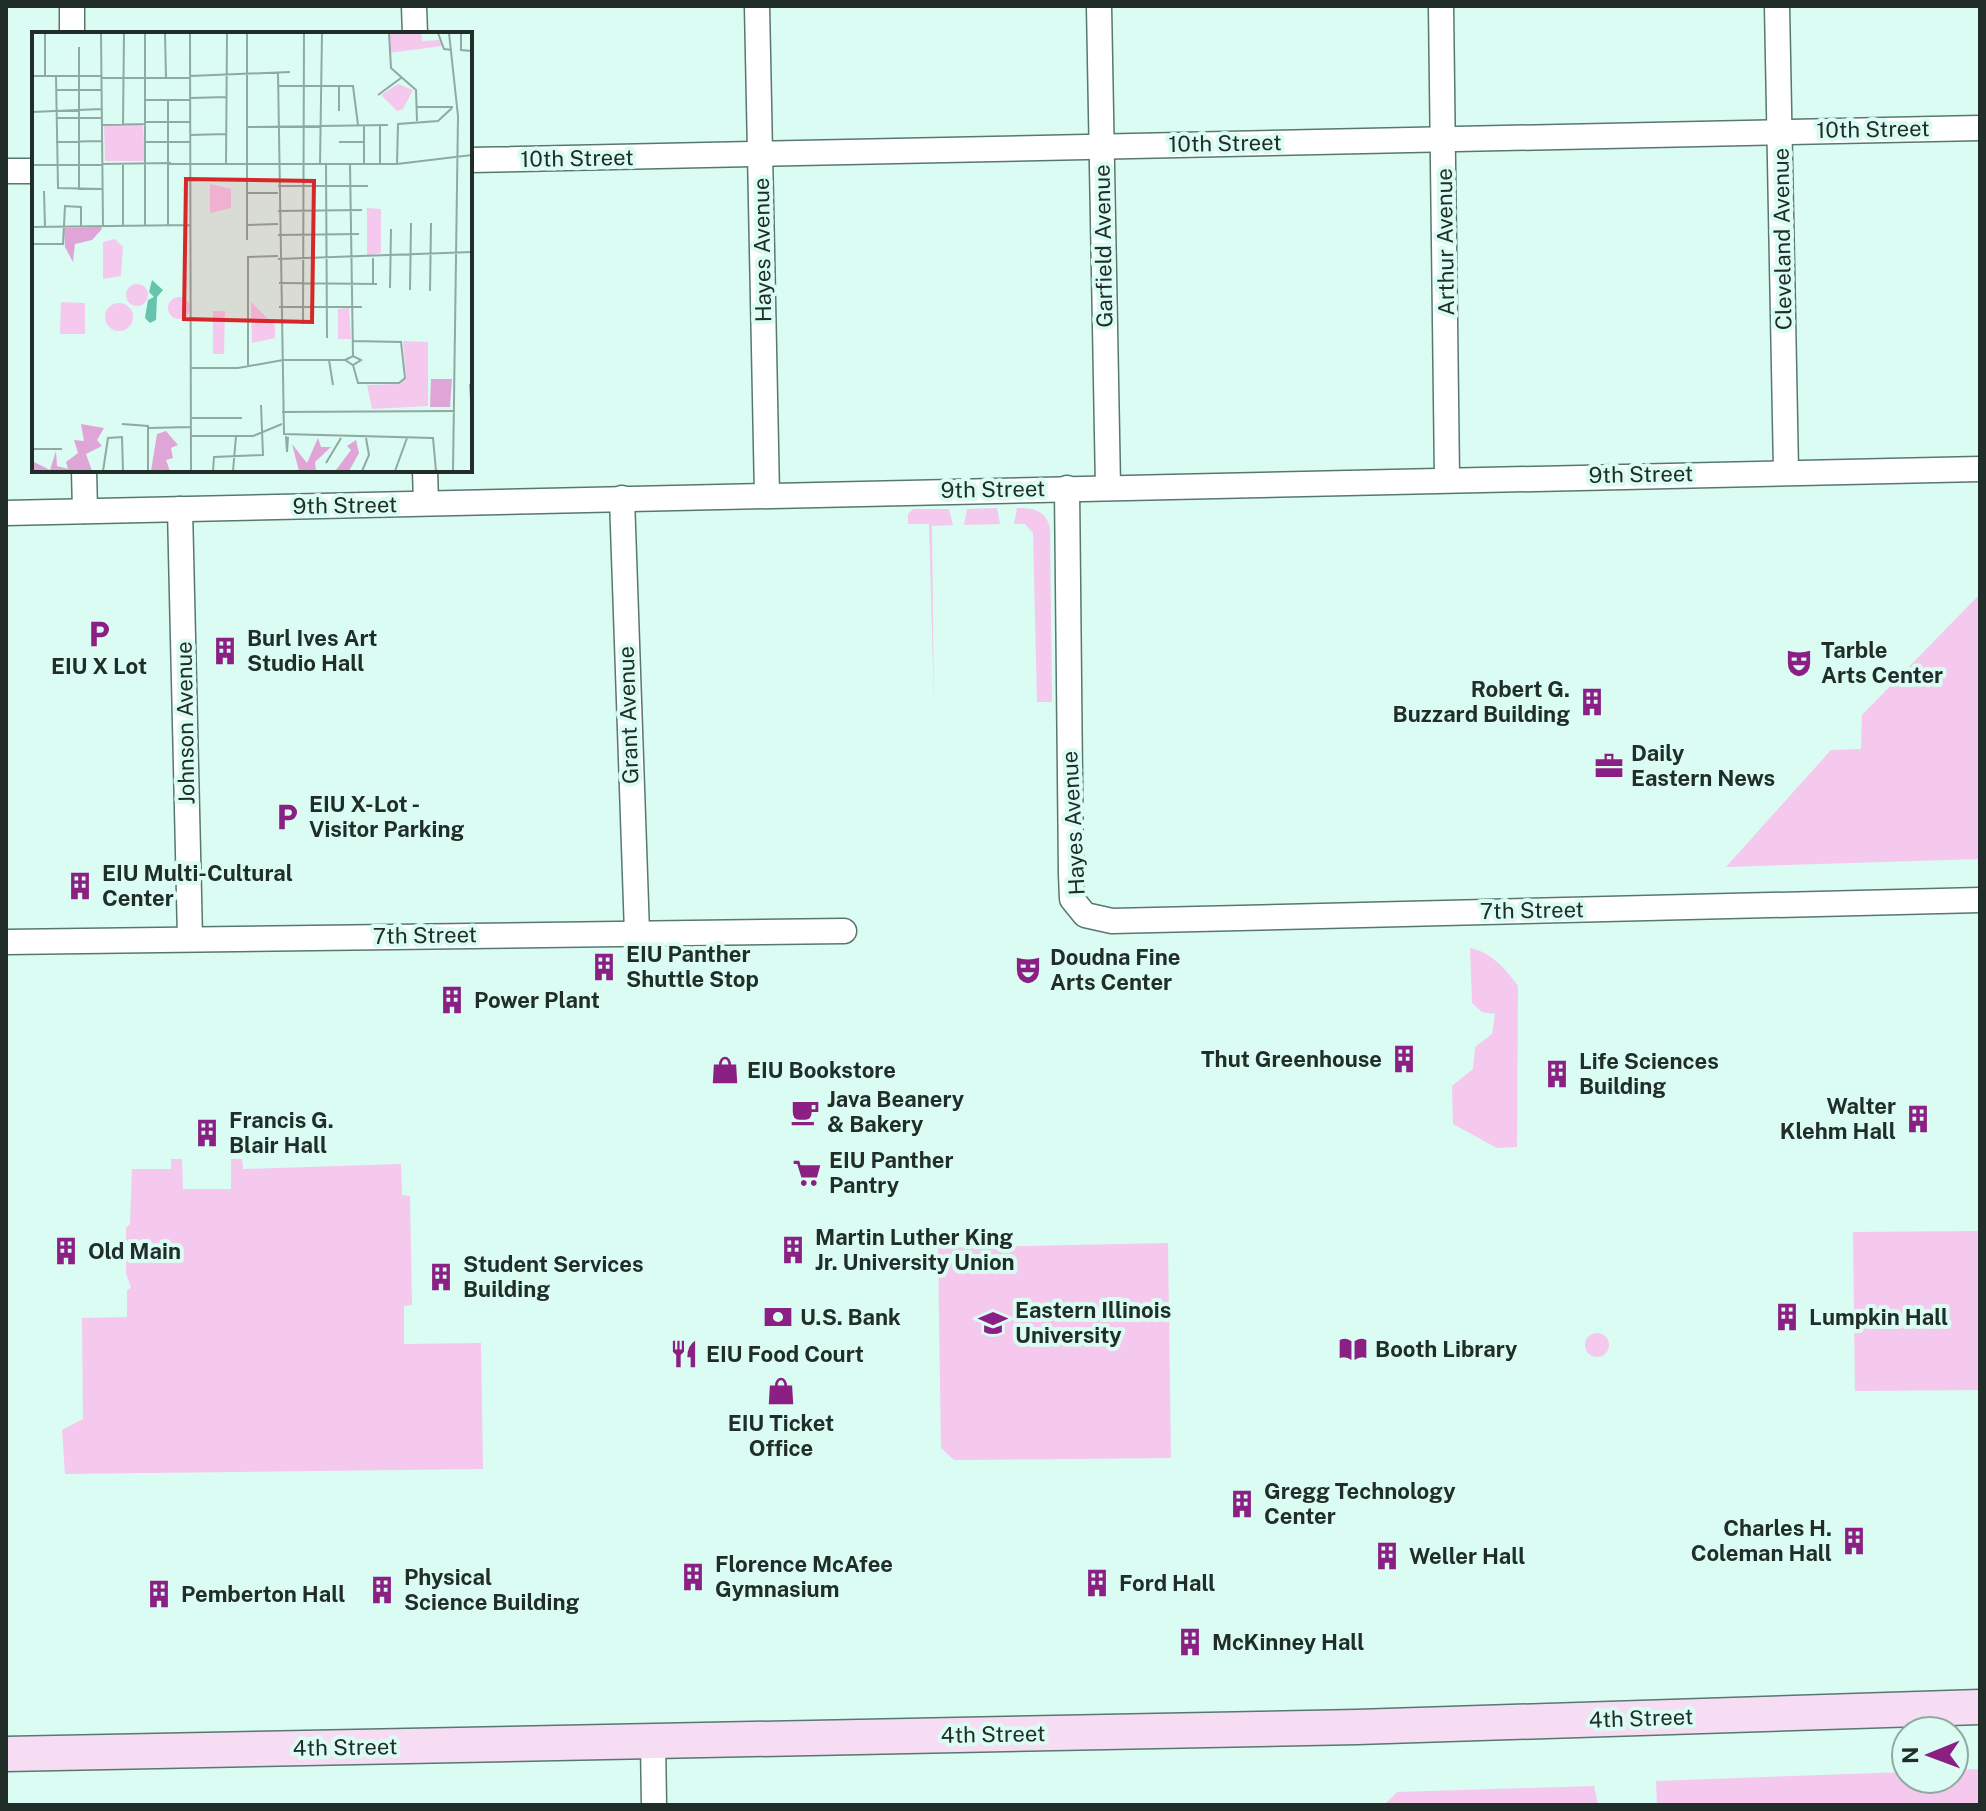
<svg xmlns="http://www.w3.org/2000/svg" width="1986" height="1811" viewBox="0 0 1986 1811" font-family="'Public Sans',sans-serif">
<rect width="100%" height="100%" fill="#dafcf2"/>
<g fill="#f4c9ed">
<path d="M997,508l3,16 -36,1 3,-16z"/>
<path d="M1017,508c16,0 29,2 33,20l2,174h-15l-4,-169 -8,-9h-11z"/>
<path d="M913,509h36l4,16 -21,1 2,179 -5,-181h-21v-10z"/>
<path d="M1980,594v265l-254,8 105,-117 30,-1 1,-34z"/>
<path d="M1470,948c21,4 36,21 48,38l-1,161 -20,1 -44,-24 -1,-38 21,-17 2,-22 17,-13 3,-20 -13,-2 -10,-9z"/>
<path d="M171,1159h11l1,30h48v-30h11l1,10 158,-5 1,31 8,1 2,109 -8,1v38l77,-1 2,126 -418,5 -3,-44 21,-11 -1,-101 45,-1v-26l4,-4 -5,-13v-46l4,-4 2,-55h39z"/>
<path d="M1980,1231v159l-125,1 -2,-159z"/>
<path d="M1168,1243l3,215 -217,2 -13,-12 -3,-200z"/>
<circle cx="1597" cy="1345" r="12"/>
<path d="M1980,1769v36h-323l-1,-24 250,-9v7h48v-9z"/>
<path d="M1594,1786l4,19h-214l13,-13z"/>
</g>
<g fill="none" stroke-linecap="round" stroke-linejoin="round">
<defs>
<g id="street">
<path d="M72,6v28"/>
<path d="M414,6l1,28"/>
<path d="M757,6l10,489"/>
<path d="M1099,6l9,481"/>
<path d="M1441,6l6,472"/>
<path d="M1777,6l9,465"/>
<path d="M470,160l1510,-32"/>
<path d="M6,171h28"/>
<path d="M84,470l1,41"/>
<path d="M425,470l1,33"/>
<path d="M1067,488l4,386 1,25 13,16 27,6 868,-21"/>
<path d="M622,498l15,435"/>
<path d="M180,509l10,429"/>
<path d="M6,513l1974,-44"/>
<path d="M6,942l838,-11"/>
<path d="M653,1741l1,64"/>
</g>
<path id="secondary" d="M6,1754l1351,-27 623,-20"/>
</defs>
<use href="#street" stroke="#58776f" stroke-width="27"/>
<use href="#secondary" stroke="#58776f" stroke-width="37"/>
<use href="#street" stroke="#fff" stroke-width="24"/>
<use href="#secondary" stroke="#f7ddf4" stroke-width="34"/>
</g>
<defs>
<symbol id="parking-bare" viewBox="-9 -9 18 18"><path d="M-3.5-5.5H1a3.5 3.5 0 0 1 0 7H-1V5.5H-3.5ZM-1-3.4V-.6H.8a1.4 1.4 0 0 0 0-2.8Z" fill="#8b1f83" stroke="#dafcf2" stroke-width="2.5" paint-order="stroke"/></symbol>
<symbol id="building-bare" viewBox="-9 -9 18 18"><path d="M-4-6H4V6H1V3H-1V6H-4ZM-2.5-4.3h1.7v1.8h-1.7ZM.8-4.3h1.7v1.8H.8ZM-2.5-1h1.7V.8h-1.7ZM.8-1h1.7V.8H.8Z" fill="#8b1f83" stroke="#dafcf2" stroke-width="2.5" paint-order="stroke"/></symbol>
<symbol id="theatre-bare" viewBox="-9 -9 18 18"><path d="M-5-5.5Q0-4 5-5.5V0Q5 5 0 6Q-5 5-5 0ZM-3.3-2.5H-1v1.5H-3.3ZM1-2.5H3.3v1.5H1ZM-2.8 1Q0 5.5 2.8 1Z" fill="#8b1f83" stroke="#dafcf2" stroke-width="2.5" paint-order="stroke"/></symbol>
<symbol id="office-bare" viewBox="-9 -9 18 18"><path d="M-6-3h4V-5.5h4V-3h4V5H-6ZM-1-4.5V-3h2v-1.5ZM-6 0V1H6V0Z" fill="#8b1f83" stroke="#dafcf2" stroke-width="2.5" paint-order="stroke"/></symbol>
<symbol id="shop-bare" viewBox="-9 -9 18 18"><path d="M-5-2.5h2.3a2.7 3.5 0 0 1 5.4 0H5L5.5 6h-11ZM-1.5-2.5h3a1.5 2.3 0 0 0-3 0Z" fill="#8b1f83" stroke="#dafcf2" stroke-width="2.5" paint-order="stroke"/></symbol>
<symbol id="cafe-bare" viewBox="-9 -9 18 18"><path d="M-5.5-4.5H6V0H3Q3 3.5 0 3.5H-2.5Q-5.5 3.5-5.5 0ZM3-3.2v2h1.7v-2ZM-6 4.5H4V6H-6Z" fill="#8b1f83" stroke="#dafcf2" stroke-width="2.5" paint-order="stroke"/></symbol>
<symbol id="supermarket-bare" viewBox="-9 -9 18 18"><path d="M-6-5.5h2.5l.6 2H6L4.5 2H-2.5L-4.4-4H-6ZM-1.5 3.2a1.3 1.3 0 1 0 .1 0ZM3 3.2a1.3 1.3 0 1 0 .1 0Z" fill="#8b1f83" stroke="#dafcf2" stroke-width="2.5" paint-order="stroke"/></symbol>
<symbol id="bank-bare" viewBox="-9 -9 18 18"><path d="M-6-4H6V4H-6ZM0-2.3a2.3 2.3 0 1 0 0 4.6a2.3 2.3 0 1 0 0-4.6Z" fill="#8b1f83" stroke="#dafcf2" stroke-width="2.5" paint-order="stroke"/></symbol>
<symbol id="university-bare" viewBox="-9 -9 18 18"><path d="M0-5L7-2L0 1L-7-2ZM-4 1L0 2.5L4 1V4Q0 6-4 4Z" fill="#8b1f83" stroke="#dafcf2" stroke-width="2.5" paint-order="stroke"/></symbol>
<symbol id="library-bare" viewBox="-9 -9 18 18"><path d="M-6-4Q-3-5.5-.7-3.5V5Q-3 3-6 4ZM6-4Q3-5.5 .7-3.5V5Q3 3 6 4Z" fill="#8b1f83" stroke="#dafcf2" stroke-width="2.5" paint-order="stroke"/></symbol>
<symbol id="restaurant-bare" viewBox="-9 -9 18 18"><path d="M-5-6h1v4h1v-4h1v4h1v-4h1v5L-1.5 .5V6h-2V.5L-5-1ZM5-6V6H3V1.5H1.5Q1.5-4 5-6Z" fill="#8b1f83" stroke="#dafcf2" stroke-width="2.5" paint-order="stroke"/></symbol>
</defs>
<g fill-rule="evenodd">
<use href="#parking-bare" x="79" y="614" width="40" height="40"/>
<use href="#building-bare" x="205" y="631" width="40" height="40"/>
<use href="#theatre-bare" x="1779" y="643" width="40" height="40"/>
<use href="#building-bare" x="1572" y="682" width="40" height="40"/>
<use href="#office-bare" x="1589" y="746" width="40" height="40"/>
<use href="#parking-bare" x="267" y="797" width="40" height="40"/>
<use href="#building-bare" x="60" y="866" width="40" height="40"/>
<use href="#building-bare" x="584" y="947" width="40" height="40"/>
<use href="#theatre-bare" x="1008" y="950" width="40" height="40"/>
<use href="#building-bare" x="432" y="980" width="40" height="40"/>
<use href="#building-bare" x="1384" y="1039" width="40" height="40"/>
<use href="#shop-bare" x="705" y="1050" width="40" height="40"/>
<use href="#building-bare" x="1537" y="1054" width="40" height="40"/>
<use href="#cafe-bare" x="785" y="1092" width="40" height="40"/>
<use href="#building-bare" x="1898" y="1099" width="40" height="40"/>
<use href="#building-bare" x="187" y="1113" width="40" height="40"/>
<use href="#supermarket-bare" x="787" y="1153" width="40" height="40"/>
<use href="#building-bare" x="773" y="1230" width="40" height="40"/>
<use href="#building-bare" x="46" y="1231" width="40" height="40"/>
<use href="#building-bare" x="421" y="1257" width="40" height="40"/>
<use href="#bank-bare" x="758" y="1297" width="40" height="40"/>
<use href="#building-bare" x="1767" y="1297" width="40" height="40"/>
<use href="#university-bare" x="973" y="1303" width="40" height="40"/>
<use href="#library-bare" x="1333" y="1329" width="40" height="40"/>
<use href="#restaurant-bare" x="664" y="1334" width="40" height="40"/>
<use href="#shop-bare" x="761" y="1371" width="40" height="40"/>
<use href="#building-bare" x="1222" y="1484" width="40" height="40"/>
<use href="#building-bare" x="1834" y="1521" width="40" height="40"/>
<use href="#building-bare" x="1367" y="1536" width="40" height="40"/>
<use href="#building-bare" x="673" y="1557" width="40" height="40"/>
<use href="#building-bare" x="1077" y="1563" width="40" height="40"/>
<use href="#building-bare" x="362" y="1570" width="40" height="40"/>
<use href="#building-bare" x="139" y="1574" width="40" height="40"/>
<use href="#building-bare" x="1170" y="1622" width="40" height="40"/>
</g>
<g text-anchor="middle" stroke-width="8" stroke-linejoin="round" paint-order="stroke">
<g font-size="22" fill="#202d29" stroke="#dafcf2">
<text transform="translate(1873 129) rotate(-1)" y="8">10th Street</text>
<text transform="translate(1225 143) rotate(-1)" y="8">10th Street</text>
<text transform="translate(577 158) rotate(-1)" y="8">10th Street</text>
<text transform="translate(1782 239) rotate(-91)" y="8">Cleveland Avenue</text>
<text transform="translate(1445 242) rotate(-91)" y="8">Arthur Avenue</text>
<text transform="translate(1103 246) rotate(-91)" y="8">Garfield Avenue</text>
<text transform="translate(762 250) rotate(-91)" y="8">Hayes Avenue</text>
<text transform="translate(1641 474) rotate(-1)" y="8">9th Street</text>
<text transform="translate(993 489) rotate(-1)" y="8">9th Street</text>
<text transform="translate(345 505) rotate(-1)" y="8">9th Street</text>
<text transform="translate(628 715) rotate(-92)" y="8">Grant Avenue</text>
<text transform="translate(185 723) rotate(-91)" y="8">Johnson Avenue</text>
<text transform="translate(1073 823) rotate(-93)" y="8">Hayes Avenue</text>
<text transform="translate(1532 910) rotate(-1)" y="8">7th Street</text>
<text transform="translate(425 935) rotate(-1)" y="8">7th Street</text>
<text transform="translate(1641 1718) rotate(-2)" y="8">4th Street</text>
<text transform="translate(993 1734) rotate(-1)" y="8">4th Street</text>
<text transform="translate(345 1747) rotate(-1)" y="8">4th Street</text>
</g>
<g font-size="22" font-weight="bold" fill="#202d29" stroke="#dafcf2" text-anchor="start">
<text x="247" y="646">Burl Ives Art<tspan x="247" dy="25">Studio Hall</tspan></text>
<text x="1821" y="658">Tarble<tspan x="1821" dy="25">Arts Center</tspan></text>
<text x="99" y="674" text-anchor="middle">EIU X Lot</text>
<text x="1570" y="697" text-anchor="end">Robert G.<tspan x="1570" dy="25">Buzzard Building</tspan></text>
<text x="1631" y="761">Daily<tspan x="1631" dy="25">Eastern News</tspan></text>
<text x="309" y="812">EIU X-Lot -<tspan x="309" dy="25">Visitor Parking</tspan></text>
<text x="102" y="881">EIU Multi-Cultural<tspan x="102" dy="25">Center</tspan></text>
<text x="626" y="962">EIU Panther<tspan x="626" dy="25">Shuttle Stop</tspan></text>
<text x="1050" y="965">Doudna Fine<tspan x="1050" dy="25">Arts Center</tspan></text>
<text x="474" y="1008">Power Plant</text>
<text x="1382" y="1067" text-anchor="end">Thut Greenhouse</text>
<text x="1579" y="1069">Life Sciences<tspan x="1579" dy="25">Building</tspan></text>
<text x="747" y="1078">EIU Bookstore</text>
<text x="827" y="1107">Java Beanery<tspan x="827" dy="25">&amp; Bakery</tspan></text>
<text x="1896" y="1114" text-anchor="end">Walter<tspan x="1896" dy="25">Klehm Hall</tspan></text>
<text x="229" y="1128">Francis G.<tspan x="229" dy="25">Blair Hall</tspan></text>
<text x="829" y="1168">EIU Panther<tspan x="829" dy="25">Pantry</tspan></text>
<text x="815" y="1245">Martin Luther King<tspan x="815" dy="25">Jr. University Union</tspan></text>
<text x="88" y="1259">Old Main</text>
<text x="463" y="1272">Student Services<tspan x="463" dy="25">Building</tspan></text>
<text x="1015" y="1318">Eastern Illinois<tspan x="1015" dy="25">University</tspan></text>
<text x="800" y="1325">U.S. Bank</text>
<text x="1809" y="1325">Lumpkin Hall</text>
<text x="1375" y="1357">Booth Library</text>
<text x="706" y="1362">EIU Food Court</text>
<text x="781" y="1431" text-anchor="middle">EIU Ticket<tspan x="781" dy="25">Office</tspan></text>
<text x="1264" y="1499">Gregg Technology<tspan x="1264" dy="25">Center</tspan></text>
<text x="1832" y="1536" text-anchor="end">Charles H.<tspan x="1832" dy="25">Coleman Hall</tspan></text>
<text x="1409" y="1564">Weller Hall</text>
<text x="715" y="1572">Florence McAfee<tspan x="715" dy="25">Gymnasium</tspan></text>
<text x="404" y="1585">Physical<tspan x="404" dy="25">Science Building</tspan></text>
<text x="1119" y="1591">Ford Hall</text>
<text x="181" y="1602">Pemberton Hall</text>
<text x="1212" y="1650">McKinney Hall</text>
</g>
</g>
<g transform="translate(32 32)">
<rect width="440" height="440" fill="#dafcf2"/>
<path d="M357,1h32l1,8 18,-1 2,6 -53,7zM366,52l15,6 -10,19 -6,2 -16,-16zM72,93h39l2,36h-40zM178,152l21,5v19l-21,5zM335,176l14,1v44l-14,3zM83,207l8,8 -2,29 -18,3v-37zM94 263a11 11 0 1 1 22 0a11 11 0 1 1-22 0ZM136 276a11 11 0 1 1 22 0a11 11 0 1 1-22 0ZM29,270l24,1v31h-25zM219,270l24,24v12l-23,5zM73 285a14 14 0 1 1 28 0a14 14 0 1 1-28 0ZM317,276l2,31h-13v-30zM181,279h12l-1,43h-11zM371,309l25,1v64l-56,3 -5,-24 31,-1 8,-7z" fill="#f4c9ed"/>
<path d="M32,196l37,-1 1,2 -10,11 -17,4 -2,18 -8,-15zM399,347h21l-2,28h-20zM49,392l23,4 -7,12 5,6 -16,8 6,17h-60v-19v9l18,9 6,-19 1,15 11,3 -2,-7 12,-9 -4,-13 10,1zM134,399l12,14 -7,3 2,10 -7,2 4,11h-19l6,-37zM286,406l3,9h10l-16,15 1,9h-17l-7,-27 15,19zM324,408l3,13 -10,18h-23l10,-1 15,-20 -4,-4z" fill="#dfa5d7"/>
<path d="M120,248l11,10 -6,7 -1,23 -6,3 -5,-5 3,-18 6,-3 -5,-5z" fill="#66c3ad"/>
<path fill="none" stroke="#90a9a2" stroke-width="2" d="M13,1v43M69,1l2,193M113,1v193M133,1l1,45M158,1l1,438M357,1l2,35 25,22 1,31M406,1l6,16 8,1M417,1l9,83 -5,355M429,1v17l11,1M47,15v143M246,41l6,361 149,4 3,33M0,44h69M24,44l2,112 45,1M158,44l100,-4M69,46h89M246,54h75l5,39M24,58h45M346,63l23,-17M158,66l37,-1M114,68h44M385,75h36M307,79v-25M0,80l69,-3M24,86h45M114,90h44M91,92l1,-91M69,93l45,-1M216,95l140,-2M158,103l36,-1M24,110l46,-1M114,110h44M307,110h25M136,132h229l75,-9M288,132l2,-131M294,132l1,174M318,132l3,192M332,132v-39M348,132v-39M365,132l1,-40 40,-3 14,-13M0,133l139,-2M194,133l1,-132M246,154h90M12,159l1,36M216,161h30M246,179l84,-1M136,193v-125M215,193l31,-1M91,194v-62M0,195l158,-2M246,203l81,-1M215,208v-207M0,212h31l2,-38 16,1v19M341,226v27M246,227l194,-7M247,251l98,1M358,256l1,-59M378,258l1,-67M398,259l1,-68M247,275h83M271,292l1,-291M321,309l48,1 4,36 -6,5h-41l-5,-18M297,328l4,25M216,334v-109l30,-1M159,336h47l45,-8h62l8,5 8,-5 -8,-4 -8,4M438,352l2,32M250,380l173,-1M159,386h51M90,392l26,2v45M117,396l42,-1M159,404h62l29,-12M254,404l1,16 1,-15M0,417h30M294,431l15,-25M71,439l5,-33 14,-1 1,34M181,439l1,-14 49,-2 -2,-50M201,439l3,-35M330,439l7,-16 -3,-17M363,439l12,-33"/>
<path fill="#d62828" fill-opacity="0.15" stroke="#d62828" stroke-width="4" d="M154,147l128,2 -2,141 -128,-3z"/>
<rect width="440" height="440" fill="none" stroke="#202d29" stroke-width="4"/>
</g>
<rect width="1986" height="1811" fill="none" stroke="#202d29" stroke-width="16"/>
<g transform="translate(1930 1755) rotate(269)"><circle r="38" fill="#dafcf2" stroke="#90a9a2" stroke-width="2"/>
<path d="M0-6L14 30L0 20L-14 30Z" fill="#8b1f83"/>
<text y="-12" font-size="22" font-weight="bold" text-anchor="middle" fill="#202d29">N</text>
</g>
</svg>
